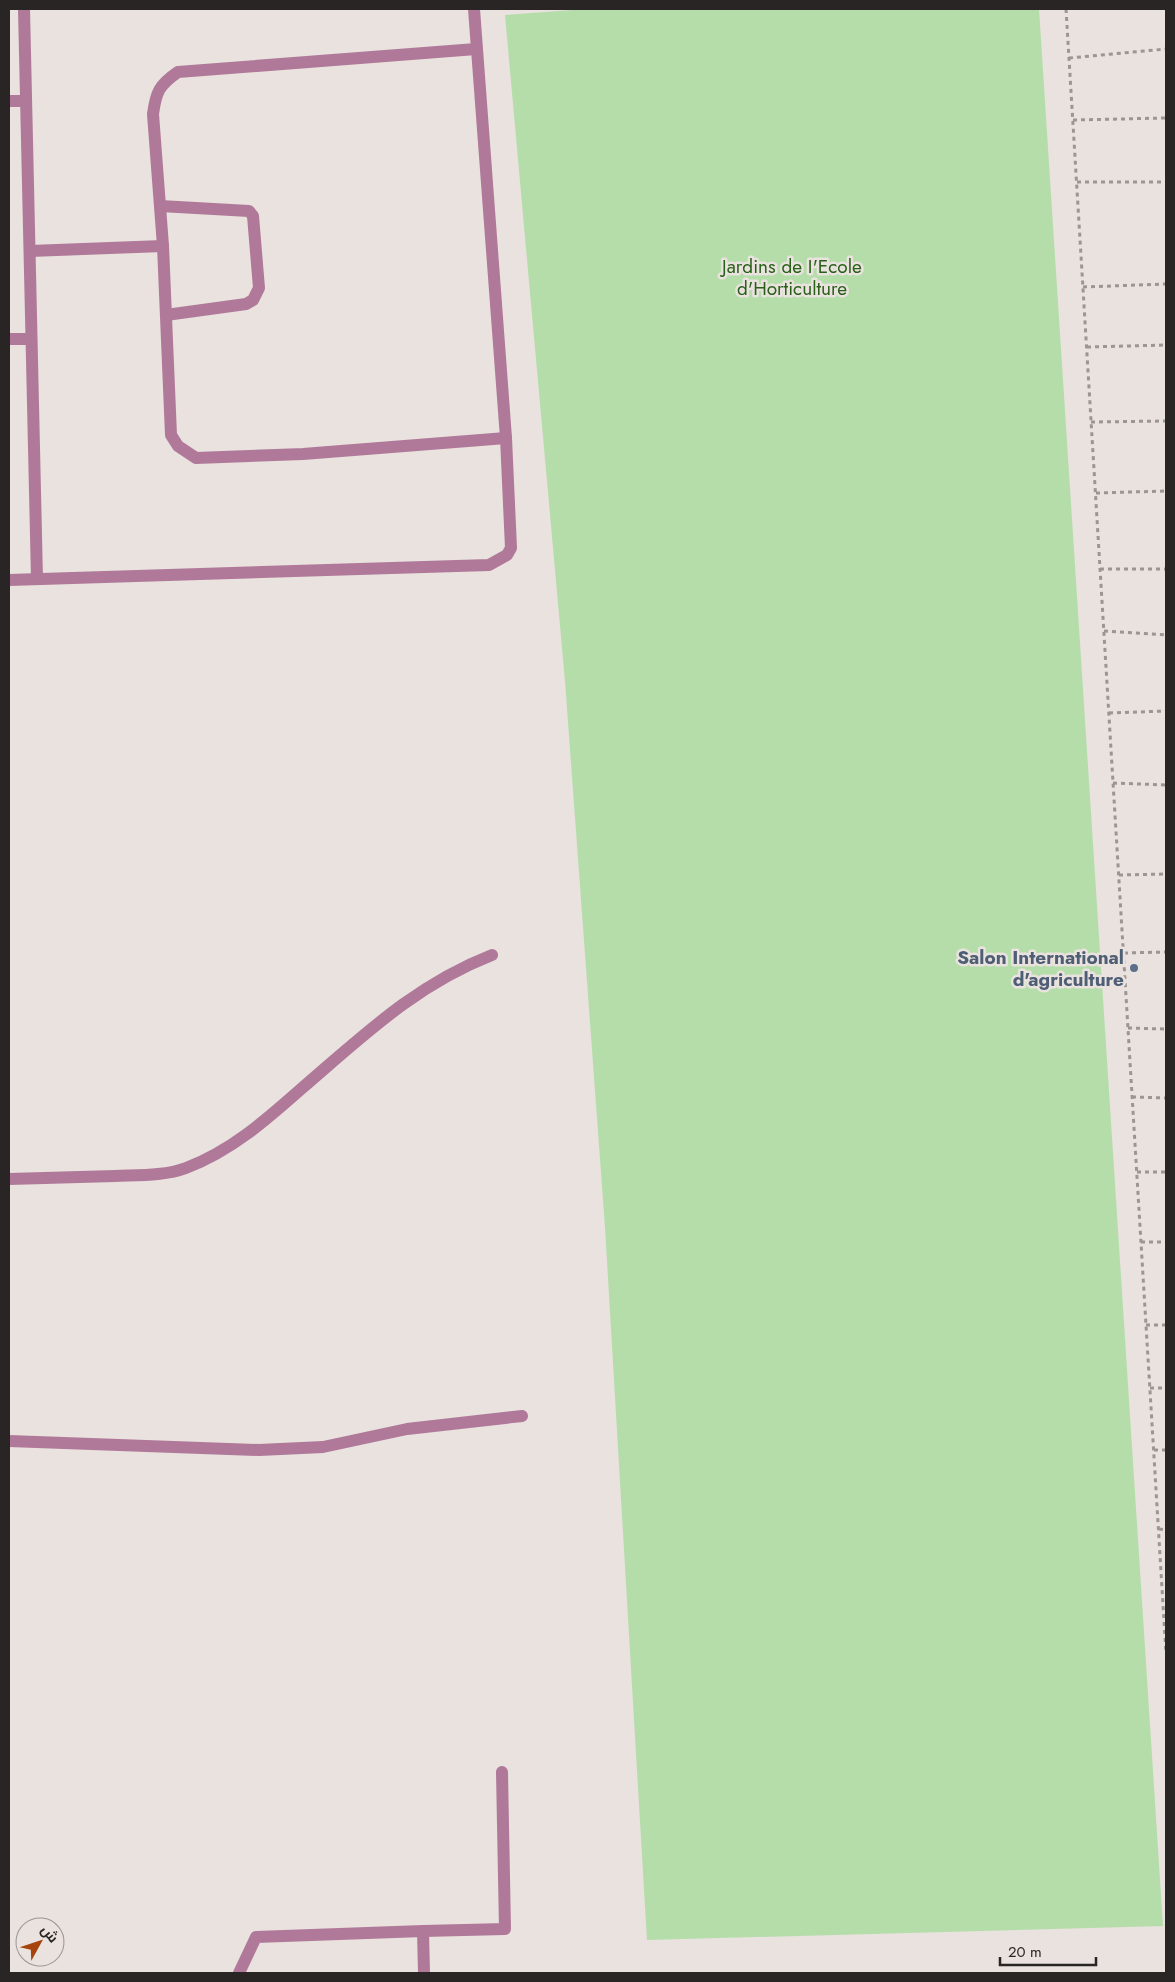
<svg xmlns="http://www.w3.org/2000/svg" width="1175" height="1982" viewBox="0 0 1175 1982" font-family="Jost,Cairo,sans-serif">
<rect width="100%" height="100%" fill="#e9e2de"/>
<path fill="#b4ddaa" d="M586,9h453l124,1917 -516,14 -42,-713 -40,-546 -60,-666z"/>
<g fill="none" stroke-linecap="round" stroke-linejoin="round">
<g stroke="#9c9693" stroke-width="3" stroke-dasharray="4 4" stroke-linecap="butt">
<path d="M1066,9l100,1645"/>
<path d="M1069,58l97,-9"/>
<path d="M1073,120l93,-2"/>
<path d="M1077,182h89"/>
<path d="M1083,287l83,-3"/>
<path d="M1087,347l79,-2"/>
<path d="M1091,422l75,-1"/>
<path d="M1096,493l70,-2"/>
<path d="M1100,569h66"/>
<path d="M1104,631l62,4"/>
<path d="M1109,713l57,-2"/>
<path d="M1113,783l53,2"/>
<path d="M1119,875l47,-1"/>
<path d="M1124,953l42,-1"/>
<path d="M1128,1028l38,1"/>
<path d="M1132,1097l34,1"/>
<path d="M1137,1172h29"/>
<path d="M1141,1242h25"/>
<path d="M1146,1325h20"/>
<path d="M1150,1388h16"/>
<path d="M1154,1450h12"/>
<path d="M1159,1529l7,1"/>
</g>
<g stroke="#b07999" stroke-width="12">
<path d="M24,9l13,570"/>
<path d="M476,49l-298,23c-19,13 -22,20 -25,42l10,132 8,189 7,11 18,12 107,-4 203,-16"/>
<path d="M9,101h17"/>
<path d="M160,206l89,5 4,5 6,72 -6,12 -7,4 -80,11"/>
<path d="M30,251l133,-5"/>
<path d="M9,339h22"/>
<path d="M9,580l480,-15 18,-10 4,-7 -5,-110 -32,-429"/>
<path d="M9,1179c35,-1 70,-2 106,-3 23,-1 50,0 71,-8 45,-17 80,-48 115,-79 62,-53 114,-104 191,-134"/>
<path d="M9,1441l250,9 64,-3 84,-18 115,-13"/>
<path d="M423,1931l82,-2 -3,-157"/>
<path d="M239,1973l17,-36 167,-6 1,42"/>
</g>
</g>
<circle fill="#5c6f8a" stroke="#e9e2de" stroke-width="2" cx="1134" cy="968" r="5"/>
<g text-anchor="middle" stroke-width="5" stroke-linejoin="round" paint-order="stroke">
<g font-size="19" fill="#296018" stroke="#e9e2de">
<text x="792" y="273">Jardins de I'Ecole<tspan x="792" dy="22">d'Horticulture</tspan></text>
</g>
<g font-size="19" font-weight="bold" fill="#4e5e75" stroke="#e9e2de" text-anchor="end">
<text x="1124" y="964">Salon International<tspan x="1124" dy="22">d'agriculture</tspan></text>
</g>
</g>
<rect width="1175" height="1982" fill="none" stroke="#282524" stroke-width="20"/>
<g transform="translate(40 1942) rotate(50)"><circle r="24" fill="#e9e2de" stroke="#9c9694"/>
<path d="M0-4L9 19L0 12L-9 19Z" fill="#a7440d"/>
<text y="-8" font-size="14" font-weight="bold" text-anchor="middle" fill="#282524">ش</text>
</g>
<path d="M1000 1957v8h96v-8" fill="none" stroke="#282524" stroke-width="2.5"/>
<text x="1008" y="1957" font-size="15" fill="#282524" stroke="#e9e2de" stroke-width="4" paint-order="stroke">20 m</text>
</svg>
